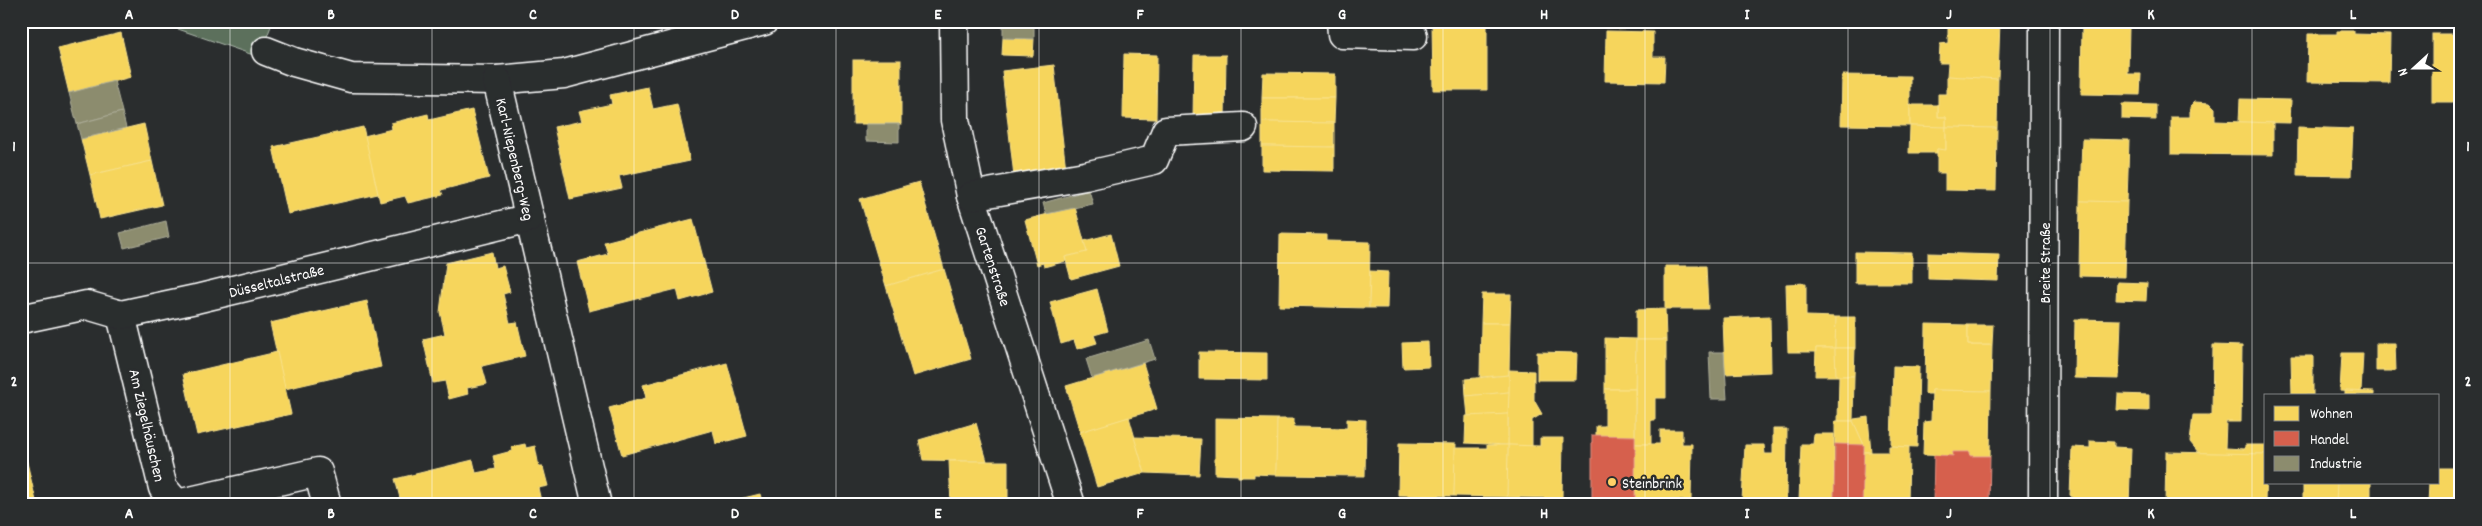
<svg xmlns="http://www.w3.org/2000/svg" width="2482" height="526" viewBox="0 0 2482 526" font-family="Dekko,sans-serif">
<rect width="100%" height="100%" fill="#2a2d2e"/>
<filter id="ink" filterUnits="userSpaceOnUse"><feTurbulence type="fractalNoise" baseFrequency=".02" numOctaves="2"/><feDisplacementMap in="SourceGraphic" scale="10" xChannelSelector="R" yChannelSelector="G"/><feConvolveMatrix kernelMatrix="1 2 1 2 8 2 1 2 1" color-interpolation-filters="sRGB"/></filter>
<g filter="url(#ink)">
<path fill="#5b705b" stroke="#adb8ad" d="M155,21h118l-14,36z"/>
<g fill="#f6d55c" stroke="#f9e28d">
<path d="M999,21h53v4l-49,-2z"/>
<path d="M1172,21h62v3l-62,1z"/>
<path d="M1432,21h55v69h-54z"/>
<path d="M1948,21h52l-2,58 -51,-3 1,-13h-9l1,-19 8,-1z"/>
<path d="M2082,26l47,1 -1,47h13l-1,21 -59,-1z"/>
<path d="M1606,31l47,1v25h12l-1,25 -59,-1z"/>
<path d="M2337,31h17v3l36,1 -1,48 -82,-1 1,-48h29z"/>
<path d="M121,33l10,44 -62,16 -11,-45z"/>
<rect x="2432" y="34" width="29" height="68"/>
<path d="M1003,38l31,1 -1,17 -31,-1z"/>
<path d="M1124,54l33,1 -1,64 -33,-1z"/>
<path d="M1194,55h32l-1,65 -32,-1z"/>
<rect x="853" y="60" width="48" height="64"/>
<path d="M1054,65l12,105 -52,6 -12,-105z"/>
<path d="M1263,73l72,1v24h-73z"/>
<path d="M1842,75l68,1v50l-69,-1z"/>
<path d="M1947,76l51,3 -1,49 -51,-1v-10h-8v-23h9z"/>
<path d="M648,87l5,22 24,-5 13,57 -71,15 3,12 -52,11 -16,-72 28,-6 -3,-10 33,-7 -2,-9z"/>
<path d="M1262,98h73l-1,25 -72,-1z"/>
<path d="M2240,99l51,1 -1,23 -51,-1z"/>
<path d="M2195,102l15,1 5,5v13l58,2v32l-102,-1v-37h19v-10z"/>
<path d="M2122,104l34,1v15l-34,-1z"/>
<path d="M1910,105h28v12h8v10l-36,-1z"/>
<path d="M472,110l17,68 -48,12 2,5 -35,8 -3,-7 -25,6 -16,-66 28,-7 -1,-6 37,-9 1,6z"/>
<path d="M1262,122l72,1v24l-72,-1z"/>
<path d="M144,124l8,37 -62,14 -9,-36z"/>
<path d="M1910,126l36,1v23l-9,-1v4h-28z"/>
<path d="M363,127l15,67 -90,20 -15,-67z"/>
<path d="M1946,127l51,1 -1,63 -51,-1v-17h-8v-24l9,1z"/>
<path d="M2298,127l55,2 -2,47 -54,-1z"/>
<path d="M2082,139l47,1 -2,62 -47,-1z"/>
<path d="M1262,146l72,1v24l-72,-1z"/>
<path d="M152,161l10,44 -62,14 -10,-44z"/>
<path d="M919,182l25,87 -58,17 -26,-87z"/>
<path d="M2080,201l47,1 -2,75 -46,-1z"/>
<path d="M1075,207l12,45 -22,5 1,4 -22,6 -1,-4 -6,2 -12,-45z"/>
<path d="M693,219l19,73 -32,9 -3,-12 -88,22 -12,-49 31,-8 -4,-12z"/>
<path d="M1111,234l8,32 -48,13 -6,-22 22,-5 -3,-11z"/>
<path d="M1280,234l46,1v6l44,1 -1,66 -90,-2z"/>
<path d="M492,252l3,16 8,-2 7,26 -7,2 7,29 7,-1 8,34 -43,10 5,18 -20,4 1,6 -19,5 -4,-18 -12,2 -10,-44 22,-5 -5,-22 6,-49z"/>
<path d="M1855,252l57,1v30h-57z"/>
<path d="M1928,253l71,2 -1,26 -70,-2z"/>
<path d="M1665,266h41l2,43h-43z"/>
<path d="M944,269l27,90 -58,17 -27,-90z"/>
<path d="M1370,271l18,1 -1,36h-18z"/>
<path d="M2117,282l30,1 -1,18 -30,-1z"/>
<path d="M1806,283v33l30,1 -1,31h-19v4h-28l-2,-68z"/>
<path d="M1097,289l11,42 -14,4 3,8 -20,6 -3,-9 -13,4 -11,-42z"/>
<path d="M1482,294h29l-1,29h-29z"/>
<path d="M367,301l14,66 -96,22 -15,-66z"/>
<path d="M1665,309l1,31h-30v-30z"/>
<path d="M1770,316l1,56 -46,2 -2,-56z"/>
<path d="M1836,317h19v31h-20z"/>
<path d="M2075,319l46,1 -2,59 -45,-1z"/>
<path d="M1481,323h29l-1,52 -29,2z"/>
<path d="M1926,324l42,1v20h24l-1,46 -59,-1v4h-7z"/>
<path d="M1968,325h25l-1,20h-24z"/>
<path d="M1605,338l31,1 -1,50h-30z"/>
<path d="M1636,340h30v58h-11v22h-4v24h-16z"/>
<path d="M1428,342l1,25 -26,1 -1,-25z"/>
<path d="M2376,343h19l1,28h-20z"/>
<path d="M2213,345l29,1 -1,76h-15l-1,26 20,1v-4h21v9l-67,-1 -9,-11 3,-27h19z"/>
<path d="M1816,348h19l1,28h-21z"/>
<path d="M1835,348h20l-1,28h-18z"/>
<path d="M277,352l14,62 -94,21 -14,-61z"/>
<path d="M1199,352l68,1v27l-68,-1z"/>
<path d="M1537,352l40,1 -1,27h-39z"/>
<path d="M2342,353h21l-2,39 -21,-1z"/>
<path d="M2291,356h22v39h-21z"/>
<path d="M727,363l20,73 -31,8 -3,-14 -91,25 -13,-47 37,-10 -3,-13z"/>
<path d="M1143,363l14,46 -77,23 -14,-46z"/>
<path d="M1893,366l26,1 -2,80 -26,-1z"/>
<path d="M1509,370l25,1v29l8,14 -10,6v26l-24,-1z"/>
<path d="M1509,375v17l-43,4 -1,-17z"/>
<path d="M1839,376h15l-1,45h-15z"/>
<path d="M1605,389h30v47l-39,-1v-9h9z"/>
<path d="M1932,390l59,1 -1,65h-20v-4h-17v4l-30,-1 1,-33 7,-1z"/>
<path d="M2345,391l29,1v3h-29z"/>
<path d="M1509,392l-1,22 -40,3 -2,-21z"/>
<path d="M2118,394l31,1v16l-32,-1z"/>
<path d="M1508,414v31l-43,-2 1,-27z"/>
<path d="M1129,417l16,56 -48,14 -17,-55z"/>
<path d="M1868,417l3,35h-7v-7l-11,-24 1,-2z"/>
<path d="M1215,418l62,1 -1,56 -22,-1v3h-16v-2l-23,-1z"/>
<path d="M1277,419h17v8l53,1v-9l19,1 -1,56 -89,-1z"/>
<path d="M1835,421h18l11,24 -29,-1z"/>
<path d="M976,423l11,38 -64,-1 -4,-20z"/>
<path d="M1773,429h14l-1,71 -44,1 3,-56h19l1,9h8z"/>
<path d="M1660,430h22v14h10l-1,56 -56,-1v-55h25z"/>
<path d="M1814,434h20v69l-35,-1 2,-58h12z"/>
<path d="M21,437l16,68h-16z"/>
<path d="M1134,437l67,2 -2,36 -54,-2z"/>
<path d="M1540,438h23l-1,60 -55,-1 1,-52 32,1z"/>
<path d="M2090,441l24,1v5l17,1 -2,57h-50l-9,-10 2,-48 18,1z"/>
<path d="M1399,443l57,1 -2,52 -56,-1z"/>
<path d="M525,444l1,4 9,-2 4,21h4l5,19 -10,2 3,13 5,-1 1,5h-139l-1,-4 -6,1 -6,-23 78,-19 3,13 20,-4 -3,-13 19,-5 -1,-4z"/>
<path d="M1487,445h21l-1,52 -53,-1 1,-48h32z"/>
<path d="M1889,446l20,1 -1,58 -46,-1 2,-52h25z"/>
<path d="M2166,452l100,2 -1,51h-100z"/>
<path d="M949,461h59v44h-57z"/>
<path d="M2438,468h23v37h-33l1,-23h9z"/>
<path d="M2303,482h34l-1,23h-33z"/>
<path d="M2337,482h34v23h-35z"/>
<path d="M760,494l3,11h-48z"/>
</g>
<g fill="#d6604d" stroke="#e29082">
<path d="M1592,435l43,1v63l-43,-1z"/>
<path d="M1835,444l29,1 -2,59 -28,-1z"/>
<path d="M1953,452h17v4h20l-1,49 -56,-2 1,-48 19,1z"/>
</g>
<g fill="#8c8c6e" stroke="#aeae9a">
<path d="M1003,23l31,1v15l-31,-1z"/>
<path d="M114,81l8,31 -45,12 -8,-31z"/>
<path d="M122,112l4,16 -45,11 -4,-15z"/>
<path d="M866,124h33v18l-33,-1z"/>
<path d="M1089,190l4,14 -47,10 -3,-11z"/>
<path d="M166,221l3,16 -45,11 -4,-15z"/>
<path d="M1149,340l6,19 -63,19 -6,-19z"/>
<path d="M1709,352h15l3,47h-16z"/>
</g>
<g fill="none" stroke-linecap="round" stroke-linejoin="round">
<defs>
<g id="minor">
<path d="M954,21l1,99 16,76 100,309"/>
<path d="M1341,21l1,13 71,2"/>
<path d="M266,51l28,11 57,16 146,2 67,-6 200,-53"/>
<path d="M497,80l100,425"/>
<path d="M971,196l114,-20 69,-16 12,-29 77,-4"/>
<path d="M121,315l42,173 14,16 141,-32 9,33"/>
<path d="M21,319l66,-14 34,10 75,-16 334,-81"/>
<path d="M2043,505l1,-484"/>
</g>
</defs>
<use href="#minor" stroke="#fff" stroke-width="31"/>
<use href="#minor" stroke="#2a2d2e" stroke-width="28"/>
</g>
</g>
<path fill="none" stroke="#fff" stroke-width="1" stroke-opacity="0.55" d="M230,21v484M432,21v484M634,21v484M836,21v484M1039,21v484M1241,21v484M1443,21v484M1645,21v484M1848,21v484M2050,21v484M2252,21v484M21,263h2440"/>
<circle fill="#ffd166" stroke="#2a2d2e" stroke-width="2" cx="1612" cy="482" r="5"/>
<g text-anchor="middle" stroke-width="5" stroke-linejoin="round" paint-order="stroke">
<g font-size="16" fill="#fff" stroke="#2a2d2e">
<text transform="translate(516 159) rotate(77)" y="6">Karl-Niepenberg-Weg</text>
<text transform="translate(2044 263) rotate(-90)" y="6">Breite Straße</text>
<text transform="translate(994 266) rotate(72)" y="6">Gartenstraße</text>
<text transform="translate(276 280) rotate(-14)" y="6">Düsseltalstraße</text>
<text transform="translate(148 425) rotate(77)" y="6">Am Ziegelhäuschen</text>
</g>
<g font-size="16" fill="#fff" stroke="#2a2d2e" text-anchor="start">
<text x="1622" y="488">Steinbrink</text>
</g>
</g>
<rect width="2482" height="526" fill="none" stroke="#2a2d2e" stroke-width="55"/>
<rect x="2264" y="394" width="175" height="90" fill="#2a2d2e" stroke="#7f8182"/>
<rect x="2274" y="406" width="25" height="15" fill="#f6d55c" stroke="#7f8182"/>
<text x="2310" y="418" font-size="15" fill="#ffffff">Wohnen</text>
<rect x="2274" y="431" width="25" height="15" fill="#d6604d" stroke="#7f8182"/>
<text x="2310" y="444" font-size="15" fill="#ffffff">Handel</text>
<rect x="2274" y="456" width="25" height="15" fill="#8c8c6e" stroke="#7f8182"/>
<text x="2310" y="468" font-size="15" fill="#ffffff">Industrie</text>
<g transform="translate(2414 68) rotate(249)" stroke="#2a2d2e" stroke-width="4" paint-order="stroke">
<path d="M0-4L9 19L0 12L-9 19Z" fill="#ffffff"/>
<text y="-8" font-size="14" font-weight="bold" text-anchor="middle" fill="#ffffff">N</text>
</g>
<rect x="28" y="28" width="2426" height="470" fill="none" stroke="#fff" stroke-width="2"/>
<g font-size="16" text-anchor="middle" font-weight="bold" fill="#fff">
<text x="129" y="19">A</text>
<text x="331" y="19">B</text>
<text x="533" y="19">C</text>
<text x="735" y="19">D</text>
<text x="938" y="19">E</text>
<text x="1140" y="19">F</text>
<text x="1342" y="19">G</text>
<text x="1544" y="19">H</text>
<text x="1747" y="19">I</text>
<text x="1949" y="19">J</text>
<text x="2151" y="19">K</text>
<text x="2353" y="19">L</text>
<text x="14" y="151">1</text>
<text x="2468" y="151">1</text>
<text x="14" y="386">2</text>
<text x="2468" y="386">2</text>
<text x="129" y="518">A</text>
<text x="331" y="518">B</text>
<text x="533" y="518">C</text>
<text x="735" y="518">D</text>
<text x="938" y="518">E</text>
<text x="1140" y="518">F</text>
<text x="1342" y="518">G</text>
<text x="1544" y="518">H</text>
<text x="1747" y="518">I</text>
<text x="1949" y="518">J</text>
<text x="2151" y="518">K</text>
<text x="2353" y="518">L</text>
</g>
</svg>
